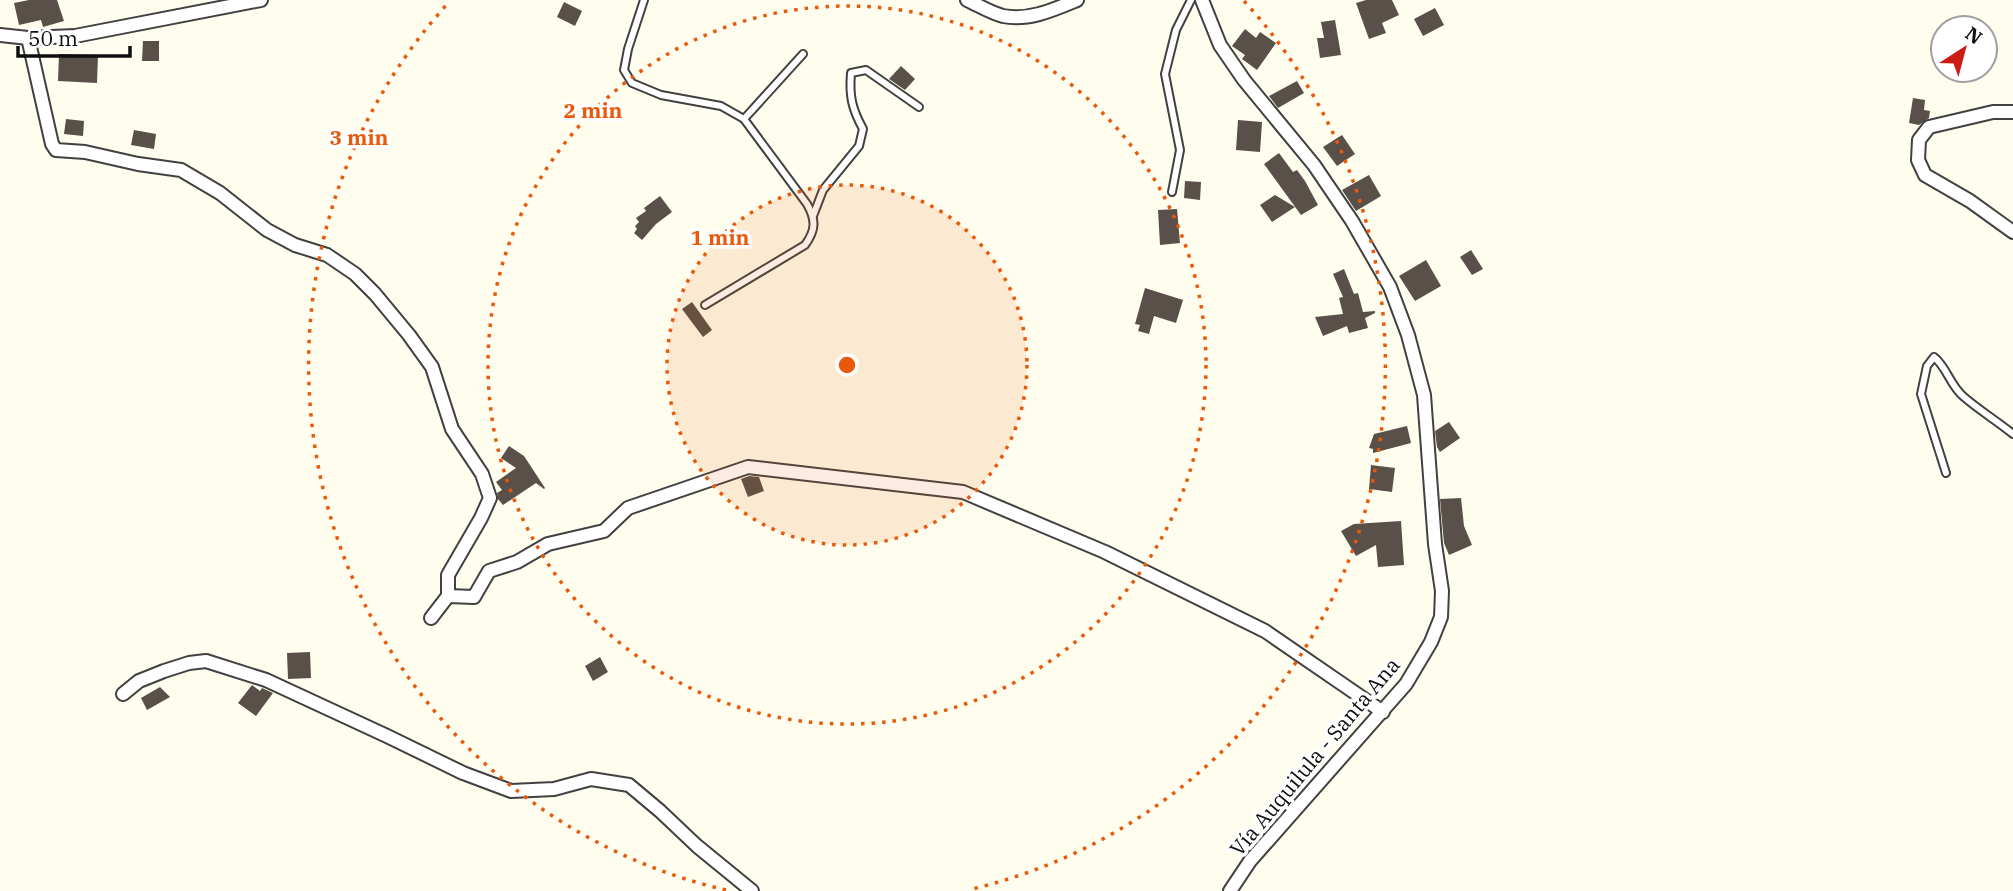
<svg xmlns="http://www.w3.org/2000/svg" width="2013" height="891" viewBox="0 0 2013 891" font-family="'IBM Plex Serif',serif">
<rect width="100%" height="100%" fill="#fffdee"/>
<g fill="#585049">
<path d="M29,0h28l7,21 -21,6 -2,-7 -22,5 -5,-22z"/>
<path d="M1366,0h26l7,15 -17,8 4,10 -17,6 -13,-36z"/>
<path d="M564,2l18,9 -7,15 -18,-9z"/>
<path d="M1435,8l9,17 -21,11 -9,-17z"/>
<path d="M1335,20l6,35 -21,3 -3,-20h7l-3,-16z"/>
<path d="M1245,29l11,9 4,-6 16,11 -19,27 -15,-11 3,-4 -13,-9z"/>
<path d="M143,41h16v20h-17z"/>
<path d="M59,54l39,1 -1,28 -39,-2z"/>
<path d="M901,66l14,13 -10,11 -16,-11z"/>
<path d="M1297,81l7,12 -26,15 -9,-12z"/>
<path d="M1913,98l12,2 -1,10 6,1 -1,7 -10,7 -10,-2z"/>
<path d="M66,119l18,2 -1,15 -19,-2z"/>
<path d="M1238,120l24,2 -2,30 -24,-2z"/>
<path d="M134,130l22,4 -2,15 -23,-4z"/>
<path d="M1342,135l13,19 -18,12 -14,-19z"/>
<path d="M1279,153l14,19 4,-2 8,11 13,24 -17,10 -37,-51z"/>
<path d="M1369,175l12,21 -25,15 -14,-21z"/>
<path d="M1185,181l16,1 -1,18 -16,-2z"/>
<path d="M1275,195l20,12 -23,15 -12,-17z"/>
<path d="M660,196l12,16 -16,12 -14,16 -8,-7 3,-4 -2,-3 4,-4 -3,-4 10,-7 -2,-3z"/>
<path d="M1177,209l3,34 -20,2 -2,-35z"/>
<path d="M1471,250l12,19 -11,6 -12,-18z"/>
<path d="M1426,260l15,26 -26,15 -16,-25z"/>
<path d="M1344,269l10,25 4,-1 5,19 12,-1v2l-10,5 3,10 -19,5 -2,-7 -24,10 -8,-19 28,-3 -4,-16 4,-1 -10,-23z"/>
<path d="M1145,288l38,12 -7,23 -22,-7 -5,18 -11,-3 2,-6 -5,-1z"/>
<path d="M692,302l20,28 -9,7 -21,-28z"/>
<path d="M1449,422l11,16 -20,14 -3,-5 -2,-16z"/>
<path d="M1407,426l4,17 -38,10v-4l-4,-1 5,-14z"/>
<path d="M509,446l15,10 21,32 -1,1 -8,-6 -33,22 -5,-6 -1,-6 5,-3 -6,-8 20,-14 -15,-10z"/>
<path d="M1371,465l24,3 -3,24 -23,-3z"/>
<path d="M749,476l10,1 5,14 -16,6 -7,-18z"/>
<path d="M1461,498l3,28 8,19 -23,10 -5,-12 -4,-44z"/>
<path d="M1401,521l3,44 -26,2 -2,-22 -20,11 -15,-25 13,-7z"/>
<path d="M310,652l1,26 -23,1 -1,-26z"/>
<path d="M600,657l8,15 -15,9 -8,-15z"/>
<path d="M252,685l8,6 2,-3 11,5 -17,23 -18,-13z"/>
<path d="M160,687l10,10 -23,13 -6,-12z"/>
</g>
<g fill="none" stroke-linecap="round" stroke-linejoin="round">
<defs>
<g id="lane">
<path d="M644,0l-16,49 -4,21 8,13 29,12 60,11 23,13 63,85c9,16 9,26 -2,41l-100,60"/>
<path d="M744,119l59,-65"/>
<path d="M1172,192l8,-42 -15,-76 11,-44 15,-30"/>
<path d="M813,216l10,-26 36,-44 4,-17c-11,-20 -14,-33 -12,-56l15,-3 53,37"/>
<path d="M1946,473l-25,-79 6,-28 7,-9c13,10 16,29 30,40 15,13 33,24 49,37"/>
</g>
<g id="street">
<path d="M967,0c11,5 24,13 36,16 26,5 50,-6 74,-16"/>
<path d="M1202,0l18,45 24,35 70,85 38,56 38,66 18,48 16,60 11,149 7,47 -1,26 -10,25 -25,42 -156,177 -20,30"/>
<path d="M0,35l28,3 47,-2 186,-36"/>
<path d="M28,38l24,106 4,6 29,2 53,12 43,6 39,23 47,37 28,15 32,10 28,19 20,20 34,41 23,32 20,62 30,45 8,24 -9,20 -33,57v21l-17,22"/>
<path d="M2013,112h-20l-64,15 -10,13 -1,20 7,15 45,26 43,31"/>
<path d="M448,596l26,1 15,-26 28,-9 31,-18 56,-13 24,-23 120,-41 215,25 142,60 160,79 118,81"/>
<path d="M123,694l16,-13 25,-10 25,-8 17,-2 60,19 121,56 76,37 48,18 43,-2 37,-10 38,6 31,26 37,35 55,45"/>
</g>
</defs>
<use href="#lane" stroke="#414141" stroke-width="10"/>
<use href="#street" stroke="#414141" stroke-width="16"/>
<use href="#lane" stroke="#fff" stroke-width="6"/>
<use href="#street" stroke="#fff" stroke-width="12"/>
</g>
<circle cx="847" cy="365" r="180" fill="#e8590c" fill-opacity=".12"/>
<g fill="none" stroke="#e8590c" stroke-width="3.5" stroke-dasharray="3.5 7">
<circle cx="847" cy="365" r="180"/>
<circle cx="847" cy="365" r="359"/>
<path d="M726 890A539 539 0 0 1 450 1M1244 1A539 539 0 0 1 968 890"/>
</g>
<g text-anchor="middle" stroke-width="7" stroke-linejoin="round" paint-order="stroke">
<g font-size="21" fill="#0e0e0e" stroke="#fff">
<text transform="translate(1315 757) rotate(-50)" y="7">Vía Auquilula - Santa Ana</text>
</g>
</g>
<circle cx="847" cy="365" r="10" fill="#e8590c" stroke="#fff" stroke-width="3.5"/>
<g font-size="21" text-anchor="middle" font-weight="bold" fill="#e8590c" stroke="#fff" stroke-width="7" stroke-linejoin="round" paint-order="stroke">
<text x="593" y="118">2 min</text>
<text x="359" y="145">3 min</text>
<text x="720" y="245">1 min</text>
</g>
<g transform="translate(1964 49) rotate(36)"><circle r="33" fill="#ffffff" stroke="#9f9f9f" stroke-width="2"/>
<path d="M0-5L12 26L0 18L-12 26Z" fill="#cd1b16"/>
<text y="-10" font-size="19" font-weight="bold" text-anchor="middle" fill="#0e0e0e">N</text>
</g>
<path d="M18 46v10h112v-10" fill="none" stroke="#0e0e0e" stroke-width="3.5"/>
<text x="28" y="46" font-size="21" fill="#0e0e0e" stroke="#ffffff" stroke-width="5" paint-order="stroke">50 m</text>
</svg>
